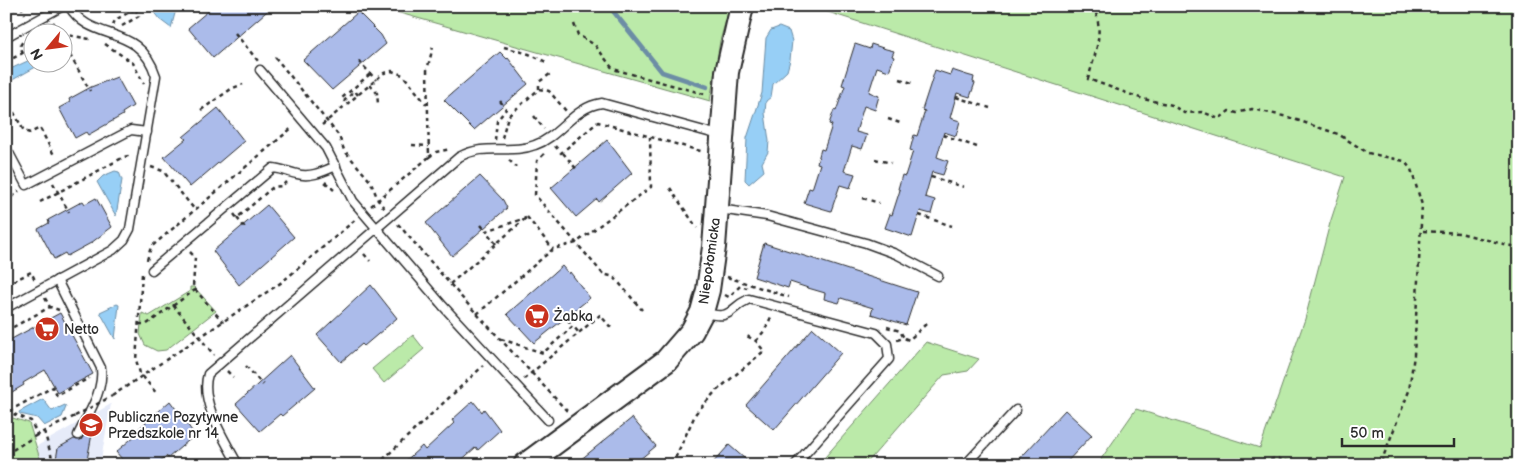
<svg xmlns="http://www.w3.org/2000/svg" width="1525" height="471" viewBox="0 0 1525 471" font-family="'Balsamiq Sans',sans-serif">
<rect width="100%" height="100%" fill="#fff"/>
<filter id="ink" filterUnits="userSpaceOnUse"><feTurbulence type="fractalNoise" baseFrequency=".02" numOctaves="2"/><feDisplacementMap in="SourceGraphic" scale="10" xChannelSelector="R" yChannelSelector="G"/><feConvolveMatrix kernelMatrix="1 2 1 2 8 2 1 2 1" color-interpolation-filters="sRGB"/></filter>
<g filter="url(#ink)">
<path fill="#e6ebf9" d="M111,404l-11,61h-61l1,-6 -3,-13z"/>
<g fill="#bbeaa9" stroke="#738a6a">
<path d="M375,6h355l-10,35 -10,60z"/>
<path d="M809,6h710v459h-414l-4,-6 35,-50 124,39 45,-129 25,-96 15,-46z"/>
<path d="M190,287h4l22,24 -50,39 -9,1 -12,-6 -5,-11 2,-21 7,3 41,-25z"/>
<path d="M413,335l11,14 -40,34 -12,-14z"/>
<path d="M926,342l53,17 -11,12 -24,4 -79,90h-47z"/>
<path d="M6,416l23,7 11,36 -1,6h-33z"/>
</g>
<g fill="#97cff6" stroke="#6c8da5">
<path d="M161,6h16l-6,22 -12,-9 -6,-8z"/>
<path d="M779,27l10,4 3,10 -2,19 -3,11 -14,13 -2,13 -5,4 -1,12 4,28 -1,11 -6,11 2,8 -15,13 -4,-4 2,-42 15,-45 4,-55 5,-8z"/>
<path d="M32,59v3l11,1 -36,20 -1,-12z"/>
<path d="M115,171l4,1 3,8 -6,36 -19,-34 6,-6z"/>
<path d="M117,304l2,1 -4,34 -15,-27z"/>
<path d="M43,399l9,12 13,-6 1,2 -4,10 -18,9 -7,-8 -17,-4 -1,-2z"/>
</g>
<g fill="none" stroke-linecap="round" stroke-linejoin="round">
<path stroke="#6c8da5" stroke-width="4.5" d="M609,6l53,66 45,15"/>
</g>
<g fill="#abbbea" stroke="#2b2b2b">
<path d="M214,6h59l-60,52 -25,-30z"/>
<path d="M358,12l23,23 5,9 -54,46 -29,-30z"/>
<path d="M855,44l15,5 1,-5 15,5 8,2 -2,5 2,1 -5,14 -12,-4 -8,25 10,4 -4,14 -11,-4 -8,26 11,3 -5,14 -10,-3 -8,25 11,3 -5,14 -10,-3 -9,26 -27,-8 5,-15 3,1 8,-25 -3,-1 4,-14 3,1 8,-25 -3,-1 5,-14 2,1 9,-25 -3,-1z"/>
<path d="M500,52l7,7 1,-1 20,26 -54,46 -30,-30z"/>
<path d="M935,70l15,5 2,-5 15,5 7,2 -1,5 2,1 -5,14 -13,-4 -7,25 10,3 -4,15 -12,-4 -7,25 11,4 -5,14 -11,-3 -7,25 10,3 -4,14 -11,-3 -8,26 -27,-9 5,-14 2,1 8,-25 -2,-1 4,-14 3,1 8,-25 -3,-1 4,-15 3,1 8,-25 -3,-1z"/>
<path d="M117,77l16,29 -11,7 1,2 -35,20 -2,-3 -11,6 -16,-30 11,-6 -1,-3 22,-12z"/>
<path d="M218,108l26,33 -54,46 -26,-30 22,-18 -3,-2z"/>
<path d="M607,140l25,33 -33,29 -2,-3 -21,18 -25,-29z"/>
<path d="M480,176l23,24 4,8 -55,48 -26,-33z"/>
<path d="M96,198l16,29 -21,16 -24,13 -2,-3 -11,6 -16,-30 11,-6 -1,-3 35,-19 2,3z"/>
<path d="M267,205l27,32 -55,48 -26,-34z"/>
<path d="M764,243l153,49 -11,33 -35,-11 2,-6 -32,-10 -2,5 -15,-4 1,-6 -17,-5 -18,-6 -2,6 -34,-11z"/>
<path d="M562,266l7,8 1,-2 20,26 -56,45 -27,-29z"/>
<path d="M371,285l26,33 -33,28 -2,-2 -21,18 -24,-27z"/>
<path d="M60,313l33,61 -35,19 -13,-23 -22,13 1,2 -12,7 -2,-3 -4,3v-50z"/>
<path d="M813,328l28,25 -67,77 -28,-25z"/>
<path d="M290,355l25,33 -33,28 -2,-2 -20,17 -24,-27z"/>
<path d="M170,401l25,34 -27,23 -2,-2 -10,9h-29l-11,-13 21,-18 -2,-2z"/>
<path d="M473,401l9,11 2,-3 16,21 -22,20 -2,-3 -20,18h-55l21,-19 3,4 29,-27 -2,-3z"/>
<path d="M1065,410l27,25 -28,30h-50z"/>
<path d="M632,418l24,28 -23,19h-59z"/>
<path d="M93,429l-7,36h-31l3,-17 16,-9 7,1 4,-6z"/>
<path d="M729,445l23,20h-41z"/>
</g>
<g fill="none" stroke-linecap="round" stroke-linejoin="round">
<defs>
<g id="lane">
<path d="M6,37l57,-31"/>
<path d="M260,70l66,78 27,53 90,105 105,114"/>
<path d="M9,153l17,32 105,-55 16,2"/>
<path d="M719,209l48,7 99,27 30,11 42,22"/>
<path d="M152,270l121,-102c9,1 15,4 24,6 14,4 27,-3 39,-8"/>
<path d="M57,280l44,88c3,23 -13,46 -23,67"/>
<path d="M6,308l107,-58 11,-10 6,-11 26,-153c-17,-54 -65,-32 -87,-70"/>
<path d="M705,313c29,7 22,-4 44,-14l127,34 11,11 2,15 -94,106"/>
<path d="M238,465c-13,-25 -39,-63 -30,-91l251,-217c27,-15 51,-2 76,-12 26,-9 38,-38 67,-42l117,32"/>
<path d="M965,465l51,-55"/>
</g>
<path id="secondary" d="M525,465l141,-104 26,-30 10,-19 6,-22 6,-43 13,-175 15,-66"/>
</defs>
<use href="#lane" stroke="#2b2b2b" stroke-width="11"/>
<use href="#secondary" stroke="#2b2b2b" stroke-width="26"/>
<g stroke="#2b2b2b" stroke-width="2.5" stroke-dasharray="4 4" stroke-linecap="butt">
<path d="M21,6l4,8"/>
<path d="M1093,6c12,25 2,48 -5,73l55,20 29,6 12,8 19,-1 16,7 10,-8 8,2 15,-4 36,8 50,17 30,19 36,8 7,8 11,36 -8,150 -5,36 -29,74"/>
<path d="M6,13l13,-7"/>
<path d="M53,22l6,10"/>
<path d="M574,24l4,11 17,10 18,24 95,26"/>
<path d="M113,25l2,-5 20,-11"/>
<path d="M122,26l17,-10 -5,-10"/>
<path d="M235,33l23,28"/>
<path d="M62,34l28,5"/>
<path d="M62,41l28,50"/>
<path d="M105,44l28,19 11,21"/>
<path d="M504,47l25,7 17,8"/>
<path d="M23,53l-3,-7 3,-5"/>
<path d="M275,57l64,79 5,14 27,32 7,18 7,9"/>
<path d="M359,61l17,19"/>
<path d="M6,62l26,-14"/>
<path d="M900,79l15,5"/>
<path d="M370,85l7,8 1,11"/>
<path d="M539,89l10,2 17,20"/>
<path d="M358,95l-3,-4 -11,10 -2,-3 28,-24"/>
<path d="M956,97l34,11"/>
<path d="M6,98l18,33 6,2 10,-5 15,29"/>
<path d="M201,110l30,-21 12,-5"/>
<path d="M534,116l10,13"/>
<path d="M888,119l15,5"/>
<path d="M322,125l62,-52 8,-2 11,4 24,30"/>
<path d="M943,135l34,12"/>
<path d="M502,138l6,-22 31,-27v-7l11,-8"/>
<path d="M495,140l2,-19 9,-12 -6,-8"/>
<path d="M412,145l17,1"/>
<path d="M555,146l6,7 37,-31 106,30"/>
<path d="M563,153l15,18"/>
<path d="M544,154l-7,7 -2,34 68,79 11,3 28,33"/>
<path d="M429,157l7,-5 15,-3"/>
<path d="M875,159l16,4"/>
<path d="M509,160l7,7"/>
<path d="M151,167l12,4 32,39"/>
<path d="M931,177l33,10"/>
<path d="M325,182l9,8"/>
<path d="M53,183l16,29"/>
<path d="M670,188l27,40"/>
<path d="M863,198l16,5"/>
<path d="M6,202l13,-11"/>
<path d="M40,202l84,-45 8,-2"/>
<path d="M371,206l58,-49 -2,-87 6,-23"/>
<path d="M234,214l3,4 36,-31 9,-1 4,-4"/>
<path d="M919,215l33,11"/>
<path d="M527,217l26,32"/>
<path d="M237,218l9,11"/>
<path d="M398,224l66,76 103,111"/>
<path d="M481,225l5,6"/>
<path d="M1423,231l37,2 59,15"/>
<path d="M496,244l-10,-13 40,-13"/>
<path d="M190,252l5,5 -2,30 30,35"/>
<path d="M364,254l6,7"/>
<path d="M147,260l4,-13 142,-120"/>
<path d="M142,274l-6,86 4,13 17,21"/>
<path d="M727,277l62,20"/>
<path d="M450,284l77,-67"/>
<path d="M6,285l25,-13 4,8"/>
<path d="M725,295l4,2 11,-11 7,2"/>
<path d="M45,298l5,9 9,3"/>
<path d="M173,305l41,50"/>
<path d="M477,314l76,-65 23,-6 75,-56 -1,-50"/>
<path d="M563,314l10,12"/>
<path d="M139,324h8l48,-34"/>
<path d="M887,327l13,4 4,7"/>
<path d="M6,331l44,-24"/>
<path d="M501,339l42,14 30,-27 6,7"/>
<path d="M897,340l7,-2 5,2 17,-16"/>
<path d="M756,341l9,-11 6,-13"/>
<path d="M246,366l17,19"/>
<path d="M227,371l6,6"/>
<path d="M524,379l76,-64 13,15"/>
<path d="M112,396l170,-114 73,-62"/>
<path d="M6,411l25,10 6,14 38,-19"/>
<path d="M9,411l44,-24 4,9 32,-18"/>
<path d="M44,431l8,27 -1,7"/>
<path d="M6,454l31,-19"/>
<path d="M384,458l6,7"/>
<path d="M377,465l106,-99"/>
<path d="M672,465l24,-52 19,-21 49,-41 -8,-10 -9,-5"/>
<path d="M1255,465l21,-7 24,7"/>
</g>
<use href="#lane" stroke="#fff" stroke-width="8"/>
<use href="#secondary" stroke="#fff" stroke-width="22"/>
<path stroke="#2b2b2b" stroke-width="2.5" stroke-dasharray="4 4" stroke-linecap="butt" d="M75,416l37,-20"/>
</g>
</g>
<defs>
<symbol id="supermarket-disc" viewBox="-11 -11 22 22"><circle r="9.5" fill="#c8321e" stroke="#fff"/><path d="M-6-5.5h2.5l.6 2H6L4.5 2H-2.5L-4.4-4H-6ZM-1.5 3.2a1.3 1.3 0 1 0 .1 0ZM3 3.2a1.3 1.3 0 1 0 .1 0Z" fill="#fff"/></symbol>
<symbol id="school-disc" viewBox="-11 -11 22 22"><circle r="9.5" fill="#c8321e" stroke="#fff"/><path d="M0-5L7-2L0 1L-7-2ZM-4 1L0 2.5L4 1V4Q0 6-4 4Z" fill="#fff"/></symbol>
</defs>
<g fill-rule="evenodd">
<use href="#supermarket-disc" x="523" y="302" width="28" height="28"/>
<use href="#supermarket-disc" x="33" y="315" width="28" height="28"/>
<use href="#school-disc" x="77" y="411" width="28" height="28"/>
</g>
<g text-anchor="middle" stroke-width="4" stroke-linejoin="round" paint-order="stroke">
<g font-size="14" fill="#2b2b2b" stroke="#fff">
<text transform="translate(709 261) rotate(-82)" y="5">Niepołomicka</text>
</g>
<g font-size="14" fill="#2b2b2b" stroke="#fff" text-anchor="start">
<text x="554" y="321">Żabka</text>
<text x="64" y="334">Netto</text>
<text x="108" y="422">Publiczne Pozytywne<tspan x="108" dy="16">Przedszkole nr 14</tspan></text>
</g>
</g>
<rect width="1525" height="471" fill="none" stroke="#fff" stroke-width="25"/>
<rect x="12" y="12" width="1500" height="446" fill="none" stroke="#2b2b2b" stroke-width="2" filter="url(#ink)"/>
<g transform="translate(48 48) rotate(241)"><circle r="24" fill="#ffffff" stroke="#aaaaaa"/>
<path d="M0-4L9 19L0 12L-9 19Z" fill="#c8321e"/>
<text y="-8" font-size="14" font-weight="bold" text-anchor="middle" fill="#2b2b2b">N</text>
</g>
<path d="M1342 438v8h112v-8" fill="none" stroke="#2b2b2b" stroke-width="2.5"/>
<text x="1350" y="438" font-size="15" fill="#2b2b2b" stroke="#ffffff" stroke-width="4" paint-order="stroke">50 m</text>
</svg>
